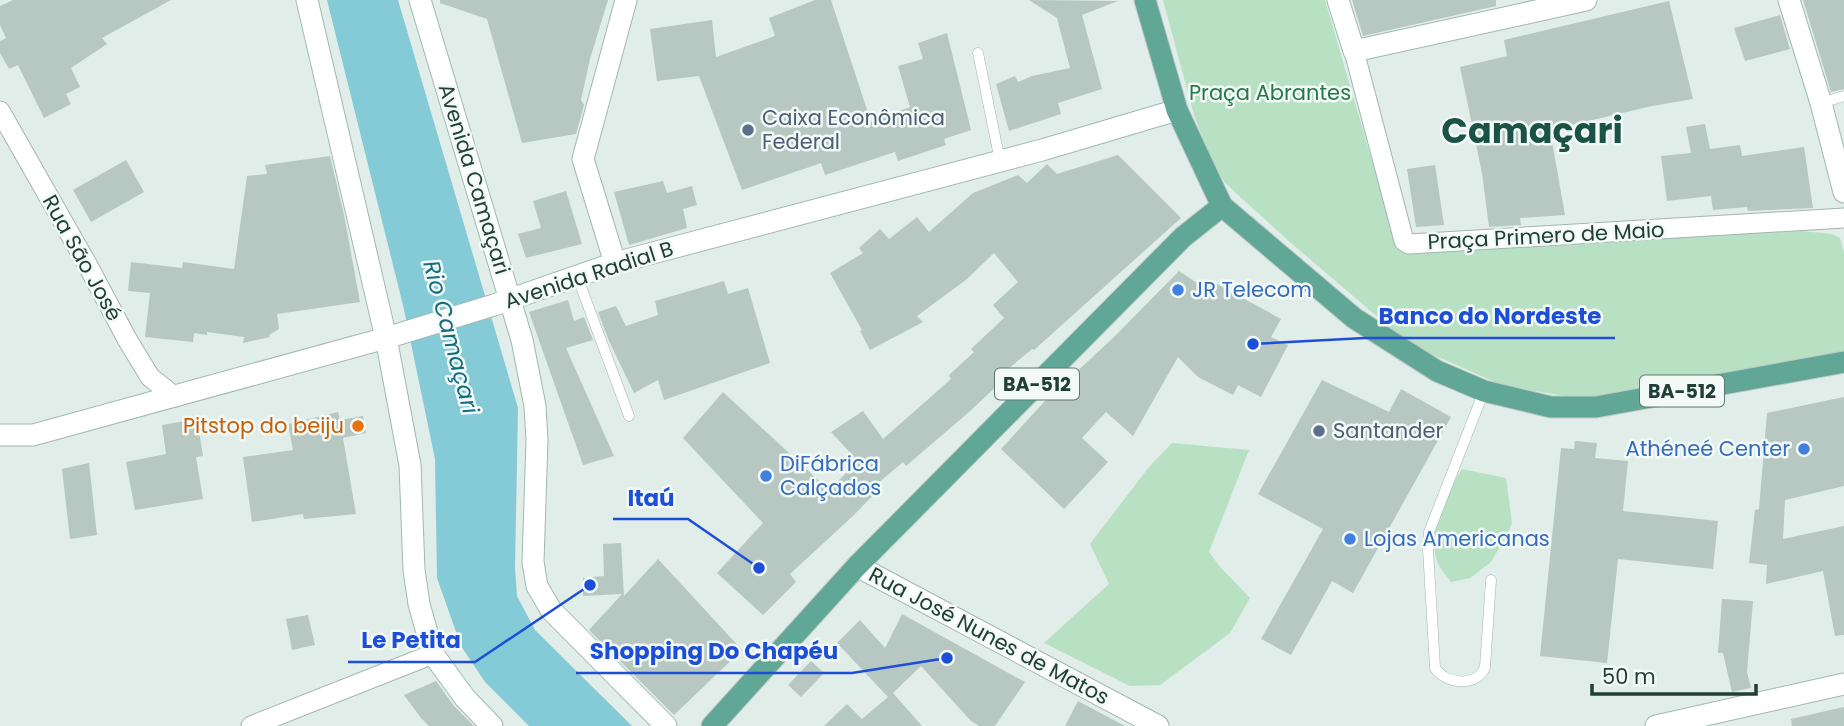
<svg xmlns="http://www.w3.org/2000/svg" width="1844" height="726" viewBox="0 0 1844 726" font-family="Poppins,sans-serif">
<rect width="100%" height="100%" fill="#e1ede8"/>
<g fill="#b8e0c3">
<path d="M1163,0h162l73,250 404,-19 30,3 8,4 4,14v101l-210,38 -55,7 -75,-12 -86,-38 -25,-18 -102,-87 -66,-60 -16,-28 -15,-40z"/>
<path d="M1172,443l77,7 -40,102 11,15 30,31 -20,35 -70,52 -30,1 -86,-43 65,-59 -19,-40 59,-77z"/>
<path d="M1462,469l44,9 6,45 -7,16 -15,24 -20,15 -19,4c-5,-7 -13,-16 -15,-24 -8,-29 11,-66 26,-89z"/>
</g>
<path fill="#84cad7" d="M327,0h71l120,408 -3,160 2,28 18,34 97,96h-103l-44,-44 -24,-36 -24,-68 -2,-119 -32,-154z"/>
<g fill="#b6c8c1">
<path d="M13,0h158l-69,38 5,6 -36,24 9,19 -14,7 5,10 -27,14 -26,-53 -9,4 -9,-16v-12l6,-3 -6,-13v-19z"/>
<path d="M440,0h168l-18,59 -9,41 3,5 -8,29 -54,9 -35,-124 -47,-16z"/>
<path d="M815,0h16l40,122 39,-15 -12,-41 25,-7 -5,-16 29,-10 24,97 -27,9 2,6 -48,16 -3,-9 -70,23 -4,-12 -79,27 -43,-114 -42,5 -7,-52 62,-9 4,37 59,-21 -6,-18z"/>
<path d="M1029,0l89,1 -36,14 20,74 -44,14 3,11 -52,17 -13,-47 19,-8 3,6 14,-6 38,-8 -13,-50z"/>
<path d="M1352,0h144v6l-133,30z"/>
<path d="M1803,0h41v89l-13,3z"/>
<path d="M1669,1l24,98 -41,7 -102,24 15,85 -45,3 1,7 -32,2 -7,-54 -22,-106 47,-11 -3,-16z"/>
<path d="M1780,15l10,34 -45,12 -11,-33z"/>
<path d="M1705,124l5,25 30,-4 2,11 62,-9 9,61 -65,3 -1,-4 -34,3 -2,-14 -44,5 -6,-45 30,-3 -5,-26z"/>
<path d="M1118,155l63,63 -147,132 -2,-1 -36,30 4,4 -31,29 -63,54 -3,-4 -27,23 3,4 -24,25 -65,60 6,8 -33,33 -46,-42 46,-50 -80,-85 40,-46 106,98 29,-29 -27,-29 32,-21 20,28 68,-60 -2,-4 25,-23 -3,-3 33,-31 -11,-13 25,-23 -24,-29 -27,26 -50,37 6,6 -53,28 -10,-19 2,-1 -32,-57 33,-20 -4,-5 21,-19 9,10 28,-22 12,15 44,-39 45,-18 9,8 20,-19 10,10z"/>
<path d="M330,156l14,59 16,87 -83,12 2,15 -10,6 1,2 -27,6 1,-6 -37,-5v3l-13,-2 -1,9 -48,-5 5,-44 -22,-2 3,-29 51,6 1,-6 51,7 13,-93 20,-2 -2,-9z"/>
<path d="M126,160l18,32 -53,30 -18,-32z"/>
<path d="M1435,165l9,60 -28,2 -9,-58z"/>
<path d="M663,181l4,12 25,-7 5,19 -14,4 4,19 -58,17 -15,-53z"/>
<path d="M566,191l16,53 -56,14 -8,-24 23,-6 -8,-27z"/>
<path d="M1179,271l24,16 5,-8 73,40 -10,18 17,8 -27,52 -23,-12 -5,10 -35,-18 -20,-20 -45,79 -27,-24 -24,26 26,24 -44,47 -63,-60 43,-47 70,-65z"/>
<path d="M724,281l4,13 20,-6 22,75 -106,37 -6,-20 -24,13 -25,-52 -11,-29 18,-6 10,20 32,-11 -3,-14z"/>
<path d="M568,300l6,21 10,-4 9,23 -27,8 48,108 -31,9 -54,-153z"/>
<path d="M1322,380l67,32 12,-23 50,28 -98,176 -21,-12 -41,74 -30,-16 62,-110 -65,-35z"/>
<path d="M1844,397v89l-59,14 -2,39 61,-13v109l-9,1 -12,-65 -57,13 1,-19 -18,-2 6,-53 4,-1 8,-96z"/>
<path d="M338,412l2,8 23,-4 3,17 -23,5 13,76 -52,5 -1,-5 -51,8 -9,-65 50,-7 -5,-26z"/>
<path d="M197,419l6,37 -7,1 7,42 -68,11 -9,-48 40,-8 -4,-29z"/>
<path d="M1575,441l22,2 -2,15 33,3 -5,50 95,10 -5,48 -95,-10 -11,104 -67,-7 21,-208 13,1z"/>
<path d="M89,463l8,72 -27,4 -8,-70z"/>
<path d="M621,543l3,53 34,-37 84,91 -68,65 -85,-85 33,-36 -39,2v-18l21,-2 -1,-32z"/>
<path d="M1722,599l31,2 -6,71 4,16 -19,4 -9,-39h-5z"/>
<path d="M902,614l123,68 -30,44h-16l-8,-5 -50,-55 -28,27 29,33h-98l23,-22 15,15 26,-22 -51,-54 23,-23 25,28z"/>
<path d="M308,615l7,30 -23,5 -6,-31z"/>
<path d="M811,661l13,12 -23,24 -13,-12z"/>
<path d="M436,681l18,25 20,20h-45l-8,-8 -17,-23z"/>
<path d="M1078,701l47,25h-60z"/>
<path d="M1844,707v19h-52l-1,-7z"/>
</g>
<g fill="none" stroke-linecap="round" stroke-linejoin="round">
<defs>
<g id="lane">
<path d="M978,53l22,108"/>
<path d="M1821,103l23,-7"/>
<path d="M577,276l52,140"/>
<path d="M1484,391l-55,141 -1,17 7,119c11,17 43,19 50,-1l6,-87"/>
</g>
<g id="street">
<path d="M1354,51l50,190 5,3 435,-26"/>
<path d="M0,111l87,153 40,75 23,38 25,20"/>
<path d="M251,726l182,-72"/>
</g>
<g id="secondary">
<path d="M307,0l79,338 24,127 4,105 5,34 14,50 32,44 27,28"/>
<path d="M420,0l102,340 13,66 2,34 -4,122 4,24 14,24 115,116"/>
<path d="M1338,0l16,51 232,-51"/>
<path d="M1789,0l32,103 23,89"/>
<path d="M615,263l-32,-104 43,-159"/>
<path d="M0,435h33l353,-97 108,-33 121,-42 427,-113 135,-40"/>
<path d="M857,566l301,160"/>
<path d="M1656,726l188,-42"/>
</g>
<g id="primary">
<path d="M1145,0l32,110 45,96 132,112 83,53 47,20 67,16h45l248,-45"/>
<path d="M712,726l145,-160 326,-329 39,-31"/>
</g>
</defs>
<use href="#lane" stroke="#a3b5af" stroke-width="11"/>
<use href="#street" stroke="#a3b5af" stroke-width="21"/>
<use href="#secondary" stroke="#9ebab0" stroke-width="23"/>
<use href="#primary" stroke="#c1c9c7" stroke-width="23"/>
<use href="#lane" stroke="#fff" stroke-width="10"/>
<use href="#street" stroke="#fff" stroke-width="19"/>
<use href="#secondary" stroke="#fff" stroke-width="21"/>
<use href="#primary" stroke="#61a795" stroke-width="21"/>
</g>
<g fill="#5c6f8a" stroke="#f2f9f6" stroke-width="2.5">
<circle cx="748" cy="130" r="7"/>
<circle cx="1319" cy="431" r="7"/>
</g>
<g fill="#3f7fe0" stroke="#f2f9f6" stroke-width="2.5">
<circle cx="1178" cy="290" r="7"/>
<circle cx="1804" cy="449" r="7"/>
<circle cx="766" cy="476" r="7"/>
<circle cx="1350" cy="539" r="7"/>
</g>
<circle fill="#e8710a" stroke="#f2f9f6" stroke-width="2.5" cx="358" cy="426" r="7"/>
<g text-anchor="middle" stroke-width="5" stroke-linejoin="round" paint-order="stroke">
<g fill="#f2f9f6" stroke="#5f7770" stroke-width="2">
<rect x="995" y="368.5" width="84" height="31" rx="5"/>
<rect x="1640" y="375.5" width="84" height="31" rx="5"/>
</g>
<g font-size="19" font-weight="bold" fill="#203f37">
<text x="1037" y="391">BA-512</text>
<text x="1682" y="398">BA-512</text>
</g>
<g font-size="21" fill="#267a47" stroke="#f2f9f6">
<text x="1270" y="100">Praça Abrantes</text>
</g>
<g font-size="21" fill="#4e5e75" stroke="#f2f9f6" text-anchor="start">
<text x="762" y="125">Caixa Econômica<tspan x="762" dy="24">Federal</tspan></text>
<text x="1333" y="438">Santander</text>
</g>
<g font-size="21" fill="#203f37" stroke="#f2f9f6">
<text transform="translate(474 179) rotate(73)" y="7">Avenida Camaçari</text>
<text transform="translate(1546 236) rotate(-3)" y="7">Praça Primero de Maio</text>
<text transform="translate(82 258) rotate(61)" y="7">Rua São José</text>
<text transform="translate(589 275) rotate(-18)" y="7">Avenida Radial B</text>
<text transform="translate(989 636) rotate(28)" y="7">Rua José Nunes de Matos</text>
</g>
<g font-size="21" fill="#366cbe" stroke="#f2f9f6" text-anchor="start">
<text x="1192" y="297">JR Telecom</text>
<text x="1790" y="456" text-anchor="end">Athéneé Center</text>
<text x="780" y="471">DiFábrica<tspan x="780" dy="24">Calçados</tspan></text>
<text x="1364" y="546">Lojas Americanas</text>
</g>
<g font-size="21" fill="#c56008" stroke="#f2f9f6" text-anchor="end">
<text x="344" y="433">Pitstop do beiju</text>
</g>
<g font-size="23" font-style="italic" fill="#146e81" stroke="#f2f9f6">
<text transform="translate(451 337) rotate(75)" y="8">Rio Camaçari</text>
</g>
<g font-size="35" font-weight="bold" fill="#1a5346" stroke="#f2f9f6">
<text x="1532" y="143">Camaçari</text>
</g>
</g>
<path fill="none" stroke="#1d4ed8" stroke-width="2.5" d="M1253 344L1365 338H1615M759 568L688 519H613M590 585L475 662H348M947 658L852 673H576"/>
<g fill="#1d4ed8" stroke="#f2f9f6" stroke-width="2.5">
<circle cx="1253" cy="344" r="7"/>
<circle cx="759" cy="568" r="7"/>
<circle cx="590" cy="585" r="7"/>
<circle cx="947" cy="658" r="7"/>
</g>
<g font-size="23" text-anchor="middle" font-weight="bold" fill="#1d4ed8" stroke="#f2f9f6" stroke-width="5" stroke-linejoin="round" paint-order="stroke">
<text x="1490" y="324">Banco do Nordeste</text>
<text x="651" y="506">Itaú</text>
<text x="411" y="648">Le Petita</text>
<text x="714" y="659">Shopping Do Chapéu</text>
</g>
<path d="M1592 684v10h164v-10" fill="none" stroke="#203f37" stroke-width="3.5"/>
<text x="1602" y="684" font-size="21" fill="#203f37" stroke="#f2f9f6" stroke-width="5" paint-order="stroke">50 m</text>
</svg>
